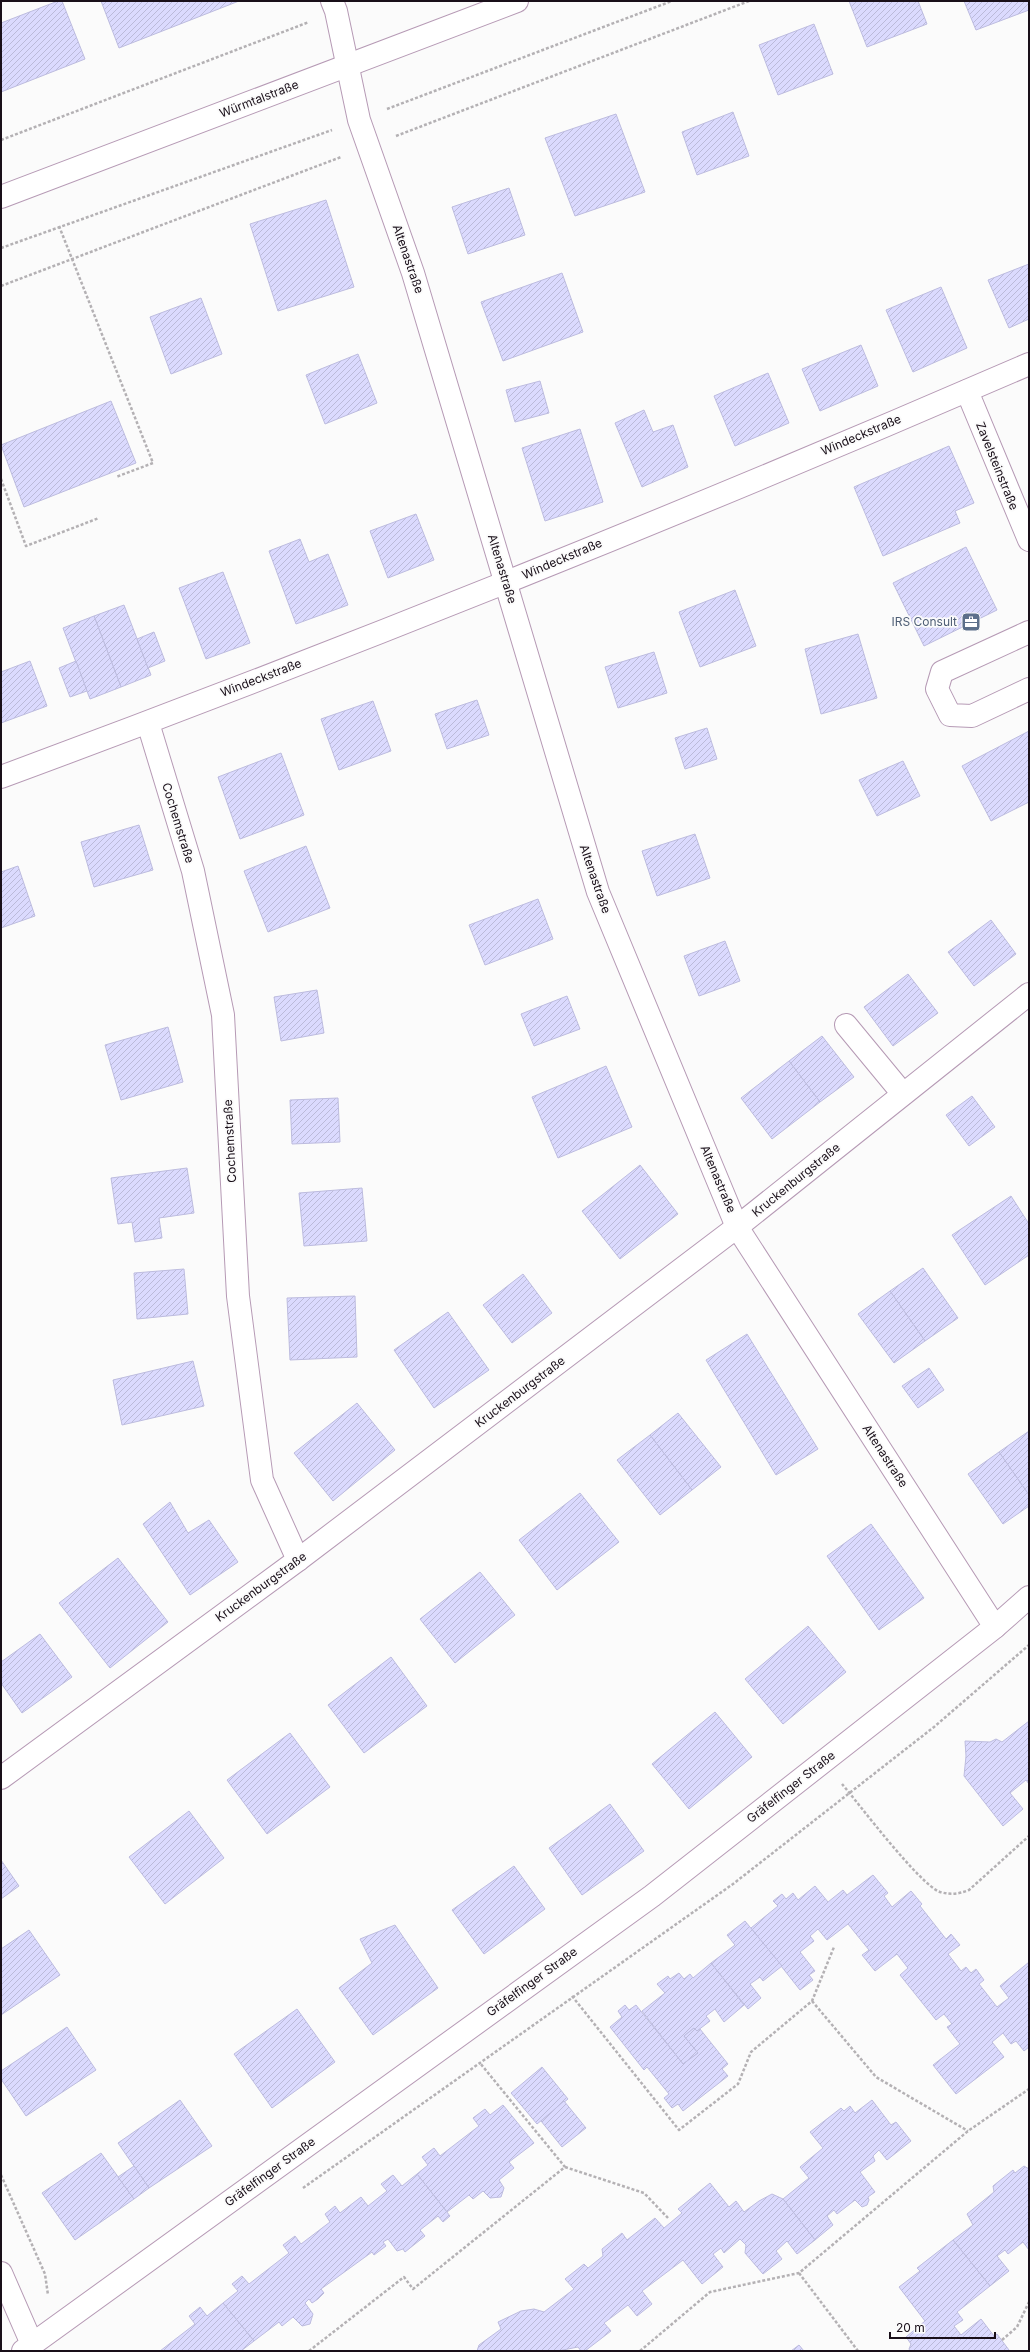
<svg xmlns="http://www.w3.org/2000/svg" width="1030" height="2352" viewBox="0 0 1030 2352" font-family="Inter,sans-serif">
<defs>
<pattern id="building-hatch" width="6" height="6" patternUnits="userSpaceOnUse"><rect width="6" height="6" fill="#dbdafe"/><path d="M-1 1l2-2M0 6l6-6M5 7l2-2" fill="none" stroke="#bbbad9"/></pattern>
</defs>
<rect width="100%" height="100%" fill="#fbfbfb"/>
<g fill="url(#building-hatch)" stroke="#bdbcdf">
<path d="M58,1h4l23,58 -84,33v-69z"/>
<path d="M101,1h138l-120,47z"/>
<path d="M849,1h69l9,23 -60,23z"/>
<path d="M964,1h65v9l-53,20z"/>
<path d="M814,24l19,50 -55,21 -19,-50z"/>
<path d="M733,112l16,44 -52,19 -15,-43z"/>
<path d="M616,114l29,78 -70,24 -30,-78z"/>
<path d="M509,188l16,47 -57,19 -16,-47z"/>
<path d="M326,200l28,87 -76,24 -28,-87z"/>
<path d="M1029,264v55l-20,9 -21,-48z"/>
<path d="M562,273l21,59 -80,29 -22,-59z"/>
<path d="M941,287l26,61 -54,24 -27,-62z"/>
<path d="M201,298l21,56 -51,20 -21,-57z"/>
<path d="M861,345l17,41 -58,25 -18,-42z"/>
<path d="M358,354l19,49 -52,21 -19,-49z"/>
<path d="M768,373l21,50 -54,23 -21,-50z"/>
<path d="M540,381l9,32 -34,9 -9,-32z"/>
<path d="M111,401l25,62 -112,44 -23,-62z"/>
<path d="M644,410l9,22 20,-7 15,42 -46,20 -27,-64z"/>
<path d="M580,429l23,73 -58,19 -23,-73z"/>
<path d="M949,446l25,57 -19,8 5,12 -77,33 -29,-69z"/>
<path d="M416,514l18,46 -46,18 -18,-47z"/>
<path d="M300,539l9,23 19,-8 20,51 -52,19 -27,-73z"/>
<path d="M966,547l31,63 -73,36 -31,-63z"/>
<path d="M223,572l27,71 -44,16 -27,-71z"/>
<path d="M735,590l21,56 -56,21 -21,-55z"/>
<path d="M124,605l27,70 -30,12 -27,-71z"/>
<path d="M94,616l27,71 -31,12 -27,-71z"/>
<path d="M154,632l11,29 -17,7 -11,-29z"/>
<path d="M858,634l19,64 -56,16 -16,-65z"/>
<path d="M654,652l13,41 -49,15 -13,-41z"/>
<path d="M30,661l17,45 -46,17v-51z"/>
<path d="M76,661l11,30 -17,6 -11,-29z"/>
<path d="M477,700l12,35 -42,14 -12,-35z"/>
<path d="M373,701l18,50 -52,19 -18,-51z"/>
<path d="M707,728l10,31 -32,10 -10,-31z"/>
<path d="M1029,731v71l-38,19 -29,-55z"/>
<path d="M281,753l23,62 -64,24 -22,-62z"/>
<path d="M903,761l17,35 -43,20 -18,-36z"/>
<path d="M139,825l14,45 -59,17 -13,-45z"/>
<path d="M695,834l15,44 -53,18 -15,-45z"/>
<path d="M306,846l24,62 -62,24 -24,-61z"/>
<path d="M18,866l17,50 -34,12v-56z"/>
<path d="M538,899l15,40 -68,26 -16,-40z"/>
<path d="M991,920l25,34 -42,32 -26,-34z"/>
<path d="M725,941l15,40 -41,15 -15,-40z"/>
<path d="M908,974l30,39 -45,33 -29,-39z"/>
<path d="M317,990l7,43 -43,8 -7,-44z"/>
<path d="M567,996l13,33 -46,17 -13,-32z"/>
<path d="M168,1027l15,55 -62,18 -16,-55z"/>
<path d="M822,1036l32,41 -34,25 -31,-41z"/>
<path d="M789,1061l31,41 -48,37 -31,-41z"/>
<path d="M606,1066l26,61 -74,31 -26,-61z"/>
<path d="M972,1096l23,31 -26,19 -23,-31z"/>
<path d="M338,1098l2,44 -48,2 -2,-44z"/>
<path d="M640,1165l38,49 -58,45 -38,-48z"/>
<path d="M187,1168l7,45 -35,5 3,20 -27,4 -3,-20 -14,2 -7,-46z"/>
<path d="M362,1188l5,53 -63,5 -5,-53z"/>
<path d="M1011,1196l18,28v31l-44,30 -33,-50z"/>
<path d="M923,1268l35,50 -33,23 -35,-50z"/>
<path d="M184,1269l4,45 -51,5 -3,-46z"/>
<path d="M523,1274l29,39 -40,30 -29,-38z"/>
<path d="M890,1291l35,50 -31,22 -36,-49z"/>
<path d="M355,1296l2,61 -67,3 -3,-62z"/>
<path d="M448,1312l41,58 -55,38 -40,-58z"/>
<path d="M747,1334l71,115 -42,26 -70,-115z"/>
<path d="M193,1361l11,45 -82,19 -9,-45z"/>
<path d="M929,1368l15,22 -26,18 -16,-22z"/>
<path d="M357,1403l38,47 -62,51 -39,-48z"/>
<path d="M678,1413l43,54 -29,23 -42,-55z"/>
<path d="M1029,1431v64l-30,-43z"/>
<path d="M650,1435l42,55 -32,25 -43,-55z"/>
<path d="M999,1452l30,43v11l-26,18 -35,-50z"/>
<path d="M580,1493l39,49 -62,48 -38,-50z"/>
<path d="M170,1502l18,31 21,-13 29,42 -48,33 -47,-71z"/>
<path d="M871,1524l53,74 -45,32 -52,-74z"/>
<path d="M118,1558l50,64 -58,46 -51,-65z"/>
<path d="M480,1572l35,43 -60,48 -35,-44z"/>
<path d="M808,1626l38,46 -63,52 -38,-45z"/>
<path d="M40,1634l32,43 -50,36 -21,-30v-21z"/>
<path d="M391,1657l36,49 -63,47 -36,-48z"/>
<path d="M715,1712l37,45 -63,52 -37,-45z"/>
<path d="M1029,1721v63l-3,-4 -16,13 13,16 -20,17 -39,-50 2,-20 -1,-15 25,1 6,-3 6,3z"/>
<path d="M290,1733l40,54 -63,47 -40,-54z"/>
<path d="M610,1804l34,47 -62,44 -33,-47z"/>
<path d="M189,1811l35,47 -59,46 -36,-47z"/>
<path d="M1,1860l18,26 -18,13z"/>
<path d="M514,1866l31,43 -61,45 -32,-44z"/>
<path d="M873,1875l15,18 -4,3 8,11 19,-16 11,13 -2,2 26,33 5,-5 9,11 -12,9 13,17 5,-4 5,6 5,-4 8,11 -5,4 18,23 12,-9 -9,-12 29,-24v85l-5,4 -8,-10 -5,3 -8,-11 -11,9 12,15 -48,37 -23,-29 27,-21 -13,-17 5,-3 -8,-10 -8,6 -36,-45 8,-7 -11,-14 -22,17 -13,-16 7,-5 -21,-26 -21,16 -9,-11 -8,7 4,5 -14,11 15,19 -6,4 4,5 -13,10 -49,-62 27,-22 -5,-5 9,-7 4,5 7,-6 5,7 17,-14 13,16 15,-12 4,5z"/>
<path d="M745,1921l37,45 -19,15 -3,-4 -10,7 11,14 -13,11 -37,-46 24,-18 -8,-10z"/>
<path d="M395,1925l43,63 -65,47 -34,-47 33,-25 -12,-24z"/>
<path d="M29,1930l31,45 -59,40v-66z"/>
<path d="M711,1963l33,42 -20,17 -9,-13 -9,7 4,5 -13,10 -3,-3 -10,8 14,17 -15,11 -41,-53 23,-18 -8,-9 11,-8 2,3 9,-6 5,6 6,-5 3,4z"/>
<path d="M625,2005l4,5 7,-5 47,59 15,-11 -14,-17 10,-8 3,3 3,-2 28,35 -6,5 6,7 -45,35 -5,-7 -6,4 -8,-10 5,-4 -22,-27 -3,3 -34,-43 12,-10 -4,-6z"/>
<path d="M297,2009l38,53 -63,46 -38,-54z"/>
<path d="M67,2027l29,43 -70,46 -25,-37v-8z"/>
<path d="M542,2067l26,32 -31,25 -26,-31z"/>
<path d="M180,2100l32,46 -63,42 -31,-45z"/>
<path d="M872,2100l19,25 5,-3 15,19 -24,19 -8,-10 -6,6 2,5 -15,11 15,20 -7,5 1,3 -2,5 -5,2 -7,-7 -18,14 -3,-4 -7,6 6,9 -18,15 -32,-41 26,-21 -9,-11 23,-19 -13,-16 31,-24 3,3 6,-5 5,7z"/>
<path d="M564,2101l22,27 -24,19 -21,-26z"/>
<path d="M503,2105l31,38 -25,19 5,6 -15,12 5,8 -3,9 -11,1 -7,-7 -10,8 -4,-4 -22,17 -30,-38 11,-9 -6,-8 12,-9 6,8 39,-30 -6,-8 12,-9 5,6z"/>
<path d="M101,2153l33,46 -59,41 -33,-47z"/>
<path d="M134,2166l15,22 -15,11 -16,-22z"/>
<path d="M1024,2166l5,3v81l-6,-8 -15,12 -3,-4 -8,6 12,15 -19,15 -37,-46 20,-15 -6,-11 27,-22 -1,-6 20,-16 2,3z"/>
<path d="M417,2174l33,42 -7,6 -5,-6 -18,14 5,6 -20,16 -2,-3 -6,2 -9,-12 -5,3 3,4 -12,9 -2,-3 -51,37 3,4 -6,6 -6,4 -3,-4 -4,4 8,11 -3,10 -8,2 -9,-9 -11,9 -3,-4 -25,19 -31,-38 15,-12 -6,-7 10,-8 7,8 40,-31 -6,-8 12,-9 6,8 29,-22 -5,-8 10,-8 5,7 21,-16 7,9 19,-15 -6,-7 12,-9 9,11z"/>
<path d="M710,2183l19,24 7,-6 8,11 15,-11 13,-7 11,5 32,41 -18,14 -10,-13 -11,10 6,8 -19,15 -18,-21 1,-8 -6,-6 -16,14 -3,-5 -8,6 10,13 -21,17 -19,-24 -41,31 10,13 -15,12 -9,-11 -24,18 7,8 -26,20h-4l-3,-4 -20,4h-81l2,-6 22,-16 -3,-7 23,-11 13,-2 10,3 30,-23 -9,-10 19,-15 4,4 15,-12 -1,-7 20,-16 5,7 28,-22 9,10 18,-15 -4,-4z"/>
<path d="M953,2240l37,46 -33,26 6,8 -9,6 7,9 20,-16 13,17 3,-2 12,16 -1,1h-98l-1,-2 2,-5 -5,-7 19,-16 -26,-34 21,-16 -3,-3z"/>
<path d="M223,2303l31,38 -13,10h-81l35,-27 -6,-8 11,-9 7,9z"/>
<path d="M799,2345l5,6h-13z"/>
</g>
<g fill="none" stroke-linecap="round" stroke-linejoin="round">
<defs>
<g id="minor">
<path d="M332,1l4,10 23,109 54,153 185,619 139,335 258,400"/>
<path d="M967,391l62,149"/>
<path d="M1029,632l-87,40 -5,17 13,26 22,1 57,-27"/>
<path d="M148,723l45,148 30,144 15,281 24,184 36,80"/>
<path d="M1,777c346,-128 689,-266 1028,-413"/>
<path d="M846,1025l57,69"/>
<path d="M1,1778l297,-218 439,-333 292,-233"/>
<path d="M1,2273l31,71"/>
<path d="M23,2351l629,-455 343,-269 34,-30"/>
</g>
<path id="major" d="M1,197l516,-196"/>
</defs>
<use href="#minor" stroke="#b69ab5" stroke-width="24"/>
<use href="#major" stroke="#b69ab5" stroke-width="24"/>
<g stroke="#b4b1b4" stroke-width="2.5" stroke-dasharray="3 2" stroke-linecap="butt">
<path d="M387,109l285,-108"/>
<path d="M396,136l353,-135"/>
<path d="M1,140l308,-118"/>
<path d="M59,226l94,237 -37,14"/>
<path d="M1,248l331,-118"/>
<path d="M1,286l340,-129"/>
<path d="M1,479l25,67 73,-28"/>
<path d="M842,1784c17,20 78,101 98,108 11,3 19,2 29,-2l60,-54"/>
<path d="M572,1996l107,134 59,-46 13,-32 61,-51 22,-54"/>
<path d="M812,2001l64,76 92,54"/>
<path d="M565,2167l79,26 24,25"/>
<path d="M1,2175l44,99 3,21"/>
<path d="M303,2188l430,-304 201,-157 95,-82"/>
<path d="M799,2273l59,78"/>
<path d="M1002,2340l15,-13 12,-25"/>
<path d="M309,2351l95,-74 9,12 152,-122 -85,-104"/>
<path d="M640,2351l70,-59 89,-19 169,-142 61,-42"/>
</g>
<use href="#minor" stroke="#fff" stroke-width="22"/>
<use href="#major" stroke="#fff" stroke-width="22"/>
</g>
<defs>
<symbol id="office-square" viewBox="-11 -11 22 22"><rect x="-9" y="-9" width="18" height="18" rx="4" fill="#5c6f8a" stroke="#fbfbfb"/><path d="M-6-3h4V-5.5h4V-3h4V5H-6ZM-1-4.5V-3h2v-1.5ZM-6 0V1H6V0Z" fill="#fff"/></symbol>
</defs>
<g fill-rule="evenodd">
<use href="#office-square" x="960" y="611" width="22" height="22"/>
</g>
<g text-anchor="middle" stroke-width="3.5" stroke-linejoin="round" paint-order="stroke">
<g font-size="12" fill="#190f19" stroke="#fbfbfb">
<text transform="translate(259 99) rotate(-21)" y="4">Würmtalstraße</text>
<text transform="translate(408 259) rotate(71)" y="4">Altenastraße</text>
<text transform="translate(861 435) rotate(-23)" y="4">Windeckstraße</text>
<text transform="translate(997 466) rotate(68)" y="4">Zavelsteinstraße</text>
<text transform="translate(562 559) rotate(-23)" y="4">Windeckstraße</text>
<text transform="translate(502 569) rotate(73)" y="4">Altenastraße</text>
<text transform="translate(261 678) rotate(-21)" y="4">Windeckstraße</text>
<text transform="translate(178 823) rotate(73)" y="4">Cochemstraße</text>
<text transform="translate(595 879) rotate(71)" y="4">Altenastraße</text>
<text transform="translate(230 1141) rotate(-93)" y="4">Cochemstraße</text>
<text transform="translate(718 1179) rotate(67)" y="4">Altenastraße</text>
<text transform="translate(796 1180) rotate(-39)" y="4">Kruckenburgstraße</text>
<text transform="translate(520 1392) rotate(-37)" y="4">Kruckenburgstraße</text>
<text transform="translate(885 1456) rotate(57)" y="4">Altenastraße</text>
<text transform="translate(261 1587) rotate(-36)" y="4">Kruckenburgstraße</text>
<text transform="translate(791 1787) rotate(-38)" y="4">Gräfelfinger Straße</text>
<text transform="translate(532 1982) rotate(-36)" y="4">Gräfelfinger Straße</text>
<text transform="translate(270 2172) rotate(-36)" y="4">Gräfelfinger Straße</text>
</g>
<g font-size="12" fill="#4e5e75" stroke="#fbfbfb" text-anchor="end">
<text x="957" y="626">IRS Consult</text>
</g>
</g>
<rect width="1030" height="2352" fill="none" stroke="#190f19" stroke-width="4"/>
<path d="M890 2332v6h105v-6" fill="none" stroke="#190f19" stroke-width="2"/>
<text x="896" y="2332" font-size="12" fill="#190f19" stroke="#fbfbfb" stroke-width="3" paint-order="stroke">20 m</text>
</svg>
